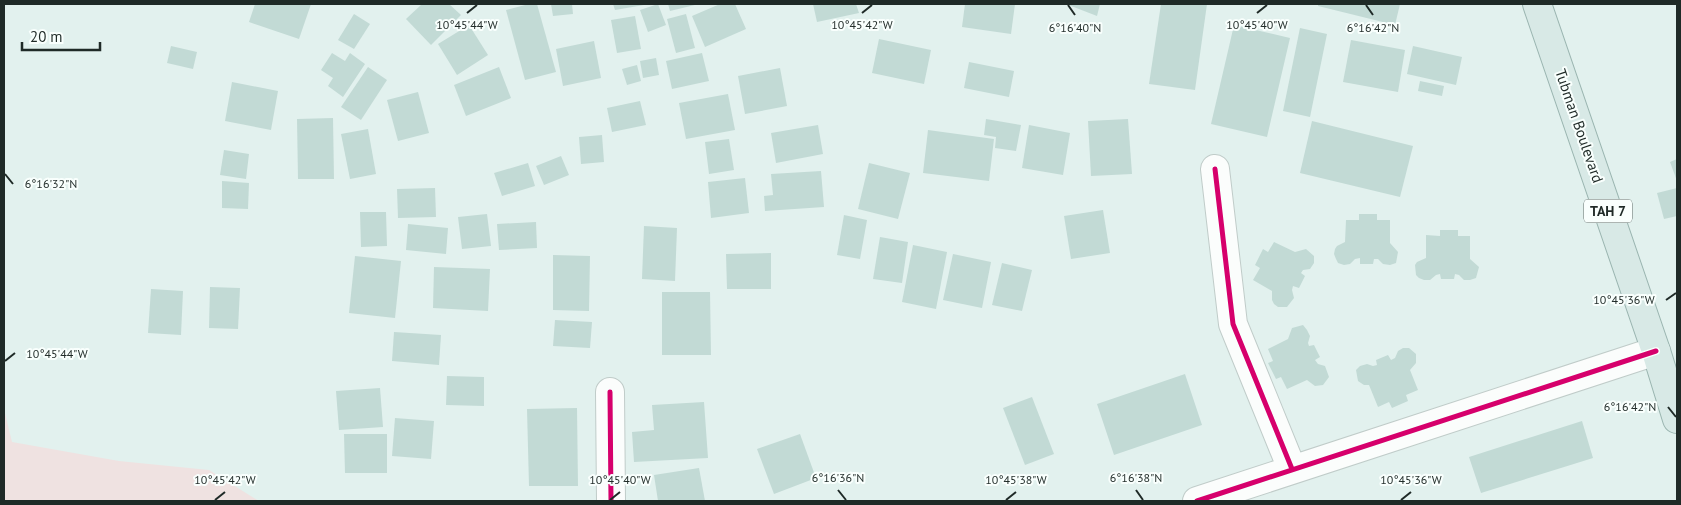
<svg xmlns="http://www.w3.org/2000/svg" width="1681" height="505" viewBox="0 0 1681 505" font-family="'PT Sans',sans-serif">
<rect width="100%" height="100%" fill="#e2f1ee"/>
<path fill="#efe2e1" d="M4,409l8,33 107,19 90,9 50,31h-255z"/>
<g fill="#c2dad5">
<path d="M255,4h56l-12,35 -50,-17z"/>
<path d="M422,4h27l12,11 -30,30 -25,-26z"/>
<path d="M529,4h8l19,68 -31,8 -19,-70z"/>
<path d="M551,4h21l1,10 -20,2z"/>
<path d="M613,4h31v1l-29,5z"/>
<path d="M658,4l8,21 -18,7 -8,-22z"/>
<path d="M668,4h31l-29,7z"/>
<path d="M720,4h15l11,25 -41,18 -13,-31z"/>
<path d="M813,4h43l3,9 -42,9z"/>
<path d="M965,4h50l-4,30 -49,-7z"/>
<path d="M1066,4h34l-3,12z"/>
<path d="M1161,4h46l-12,86 -46,-6z"/>
<path d="M1318,4h82l-5,21 -77,-19z"/>
<path d="M354,14l16,10 -16,25 -16,-9z"/>
<path d="M686,14l9,34 -19,5 -9,-34z"/>
<path d="M635,16l6,33 -24,4 -6,-33z"/>
<path d="M469,25l19,30 -31,20 -19,-31z"/>
<path d="M1234,25l56,13 -23,99 -56,-13z"/>
<path d="M1300,28l27,6 -17,83 -27,-6z"/>
<path d="M879,39l52,11 -7,34 -52,-11z"/>
<path d="M1351,40l54,10 -7,42 -55,-10z"/>
<path d="M594,41l7,37 -38,8 -7,-37z"/>
<path d="M171,46l26,6 -4,17 -26,-6z"/>
<path d="M1413,46l49,11 -6,28 -49,-11z"/>
<path d="M332,53l13,8 5,-8 15,11 -22,33 -15,-11 5,-8 -12,-8z"/>
<path d="M702,53l7,28 -37,8 -6,-28z"/>
<path d="M656,58l3,17 -16,3 -3,-17z"/>
<path d="M969,62l45,9 -5,26 -45,-9z"/>
<path d="M637,65l4,16 -14,4 -5,-16z"/>
<path d="M368,67l19,13 -26,40 -20,-13z"/>
<path d="M499,67l12,31 -45,18 -12,-31z"/>
<path d="M780,68l7,38 -42,8 -7,-38z"/>
<path d="M1420,81l24,5 -2,10 -24,-5z"/>
<path d="M232,82l46,9 -7,39 -46,-9z"/>
<path d="M418,92l11,41 -31,8 -11,-41z"/>
<path d="M728,94l7,36 -49,9 -7,-36z"/>
<path d="M640,101l6,24 -34,7 -5,-24z"/>
<path d="M333,118l1,61h-36l-1,-60z"/>
<path d="M986,119l35,6 -5,26 -21,-3 1,-11 -12,-2z"/>
<path d="M1128,119l4,55 -41,2 -3,-55z"/>
<path d="M1312,121l101,25 -13,51 -100,-24z"/>
<path d="M818,125l5,29 -47,9 -5,-30z"/>
<path d="M1029,125l41,8 -7,42 -41,-7z"/>
<path d="M368,129l8,45 -26,5 -9,-45z"/>
<path d="M928,130l66,9 -5,42 -66,-8z"/>
<path d="M602,135l2,27 -23,2 -2,-27z"/>
<path d="M729,139l5,31 -25,4 -4,-32z"/>
<path d="M224,150l25,4 -3,25 -26,-4z"/>
<path d="M561,156l8,19 -25,10 -8,-19z"/>
<path d="M1677,159v22l-7,-19z"/>
<path d="M528,163l7,23 -33,10 -8,-23z"/>
<path d="M869,163l41,10 -12,46 -40,-10z"/>
<path d="M821,171l3,36 -59,4 -1,-15 9,-1 -2,-21z"/>
<path d="M745,178l4,35 -38,5 -3,-36z"/>
<path d="M222,181l27,2 -1,26 -26,-1z"/>
<path d="M435,188l1,29 -38,1 -1,-29z"/>
<path d="M1677,188v28l-13,3 -7,-26z"/>
<path d="M1103,210l7,43 -39,6 -7,-43z"/>
<path d="M360,212h26l1,34 -26,1z"/>
<path d="M487,214l4,32 -29,3 -4,-32z"/>
<path d="M1359,214h18v6h13v23l8,9 -2,11 -6,2 -7,-1 -5,-5h-4l-1,5h-13v-6l-5,1 -5,5 -6,1 -6,-2 -2,-4 -2,-5 1,-5 2,-3 8,-4 1,-22h13z"/>
<path d="M844,215l23,5 -7,39 -23,-4z"/>
<path d="M536,222l1,26 -38,2 -2,-26z"/>
<path d="M408,224l40,4 -2,26 -40,-4z"/>
<path d="M644,226l33,2 -2,53 -33,-2z"/>
<path d="M1440,230h18v6h12v23l9,8 -3,11 -6,2h-6l-5,-5 -4,-1 -1,5h-13l-1,-5 -4,1 -6,5h-6l-5,-2 -3,-3 -1,-10 2,-3 9,-4v-23l14,1z"/>
<path d="M880,237l28,5 -6,41 -29,-4z"/>
<path d="M1274,242l21,10 11,-3 8,7v7l-4,6 -7,1 -2,3 4,3 -6,12 -6,-2 -1,4 2,8 -7,9h-9l-4,-3 -2,-4v-9l-19,-11 7,-12 -5,-3 8,-16 5,3z"/>
<path d="M913,245l34,7 -11,57 -34,-7z"/>
<path d="M771,253v36h-44l-1,-35z"/>
<path d="M953,254l38,8 -9,46 -39,-8z"/>
<path d="M553,255l37,1 -1,55 -36,-1z"/>
<path d="M355,256l46,5 -6,57 -46,-5z"/>
<path d="M1002,263l30,7 -10,41 -30,-6z"/>
<path d="M434,267l56,2 -2,42 -55,-3z"/>
<path d="M210,287l30,1 -2,41 -29,-1z"/>
<path d="M151,289l32,2 -2,44 -33,-2z"/>
<path d="M662,292h48l1,63h-49z"/>
<path d="M555,320l37,2 -2,26 -37,-2z"/>
<path d="M1303,325l4,5 3,6 -2,7 1,3 5,-1 6,12 -5,3 3,4 7,2 4,11 -6,8 -8,1 -8,-6 -20,9 -6,-12 -5,2 -8,-16 5,-2 -5,-12 20,-10 4,-11z"/>
<path d="M394,332l47,3 -2,30 -47,-4z"/>
<path d="M1403,348h6l7,6v9l-6,7 8,20 -12,5 2,6 -16,7 -3,-6 -11,5 -9,-22h-5l-6,-4 -2,-11 4,-4 7,-2 6,2 4,-1 -1,-5 12,-5 3,5 4,-2 3,-7z"/>
<path d="M1185,374l17,51 -88,30 -17,-51z"/>
<path d="M447,376l37,1v29l-38,-1z"/>
<path d="M380,388l3,39 -44,3 -3,-39z"/>
<path d="M1032,397l22,57 -29,11 -22,-57z"/>
<path d="M704,402l4,56 -74,4 -2,-30 22,-2 -2,-25z"/>
<path d="M577,408l1,78h-49l-2,-77z"/>
<path d="M395,418l39,3 -3,38 -39,-3z"/>
<path d="M1582,421l11,37 -112,35 -12,-36z"/>
<path d="M344,434h43v39h-42z"/>
<path d="M800,434l16,44 -42,16 -17,-45z"/>
<path d="M699,468l6,33h-47l-4,-26z"/>
</g>
<g fill="none" stroke-linecap="round" stroke-linejoin="round">
<defs>
<g id="minor">
<path d="M1215,169l18,155 59,145"/>
<path d="M610,392l1,109"/>
<path d="M1197,501l459,-150"/>
</g>
<path id="trunk" d="M1537,4l119,347 21,68"/>
</defs>
<use href="#minor" stroke="#c0ccc9" stroke-width="30"/>
<use href="#trunk" stroke="#9ab5b0" stroke-width="30"/>
<use href="#minor" stroke="#fbfdfc" stroke-width="28"/>
<use href="#trunk" stroke="#d8e9e6" stroke-width="28"/>
<defs>
<g id="cycleway">
<path d="M1215,169l18,155 59,145"/>
<path d="M610,392l1,109"/>
<path d="M1197,501l459,-150"/>
</g>
</defs>
<use href="#cycleway" stroke="#f9fffd" stroke-width="8"/>
<use href="#cycleway" stroke="#d6006c" stroke-width="5"/>
</g>
<path fill="none" stroke="#1f2a27" stroke-width="2" d="M1068,5l7,10M1366,5l7,10M467,13l10,-8M862,13l10,-8M1257,13l10,-8M5,174l8,10M1666,300l10,-7M5,361l10,-8M1668,407l8,10M838,490l8,10M1136,490l7,10M215,500l10,-8M610,500l10,-8M1006,500l10,-8M1401,500l10,-8"/>
<g text-anchor="middle" stroke-width="4" stroke-linejoin="round" paint-order="stroke">
<rect fill="#f9fffd" stroke="#606a67" stroke-width="1" x="1584" y="199.5" width="48" height="23" rx="4"/>
<g font-size="14" font-weight="bold" fill="#1f2a27">
<text x="1608" y="216">TAH 7</text>
</g>
<g font-size="15" fill="#1f2a27" stroke="#f9fffd">
<text transform="translate(1579 126) rotate(71)" y="5">Tubman Boulevard</text>
</g>
</g>
<g font-size="12" text-anchor="middle" fill="#1f2a27" stroke="#f9fffd" stroke-width="4" stroke-linejoin="round" paint-order="stroke">
<text x="467" y="29">10°45'44"W</text>
<text x="862" y="29">10°45'42"W</text>
<text x="1257" y="29">10°45'40"W</text>
<text x="1075" y="32">6°16'40"N</text>
<text x="1373" y="32">6°16'42"N</text>
<text x="51" y="188">6°16'32"N</text>
<text x="1624" y="304">10°45'36"W</text>
<text x="57" y="358">10°45'44"W</text>
<text x="1630" y="411">6°16'42"N</text>
<text x="838" y="482">6°16'36"N</text>
<text x="1136" y="482">6°16'38"N</text>
<text x="225" y="484">10°45'42"W</text>
<text x="620" y="484">10°45'40"W</text>
<text x="1016" y="484">10°45'38"W</text>
<text x="1411" y="484">10°45'36"W</text>
</g>
<rect width="1681" height="505" fill="none" stroke="#1f2a27" stroke-width="10"/>
<path d="M22 42v8h78v-8" fill="none" stroke="#1f2a27" stroke-width="2.5"/>
<text x="30" y="42" font-size="15" fill="#1f2a27" stroke="#f9fffd" stroke-width="4" paint-order="stroke">20 m</text>
</svg>
